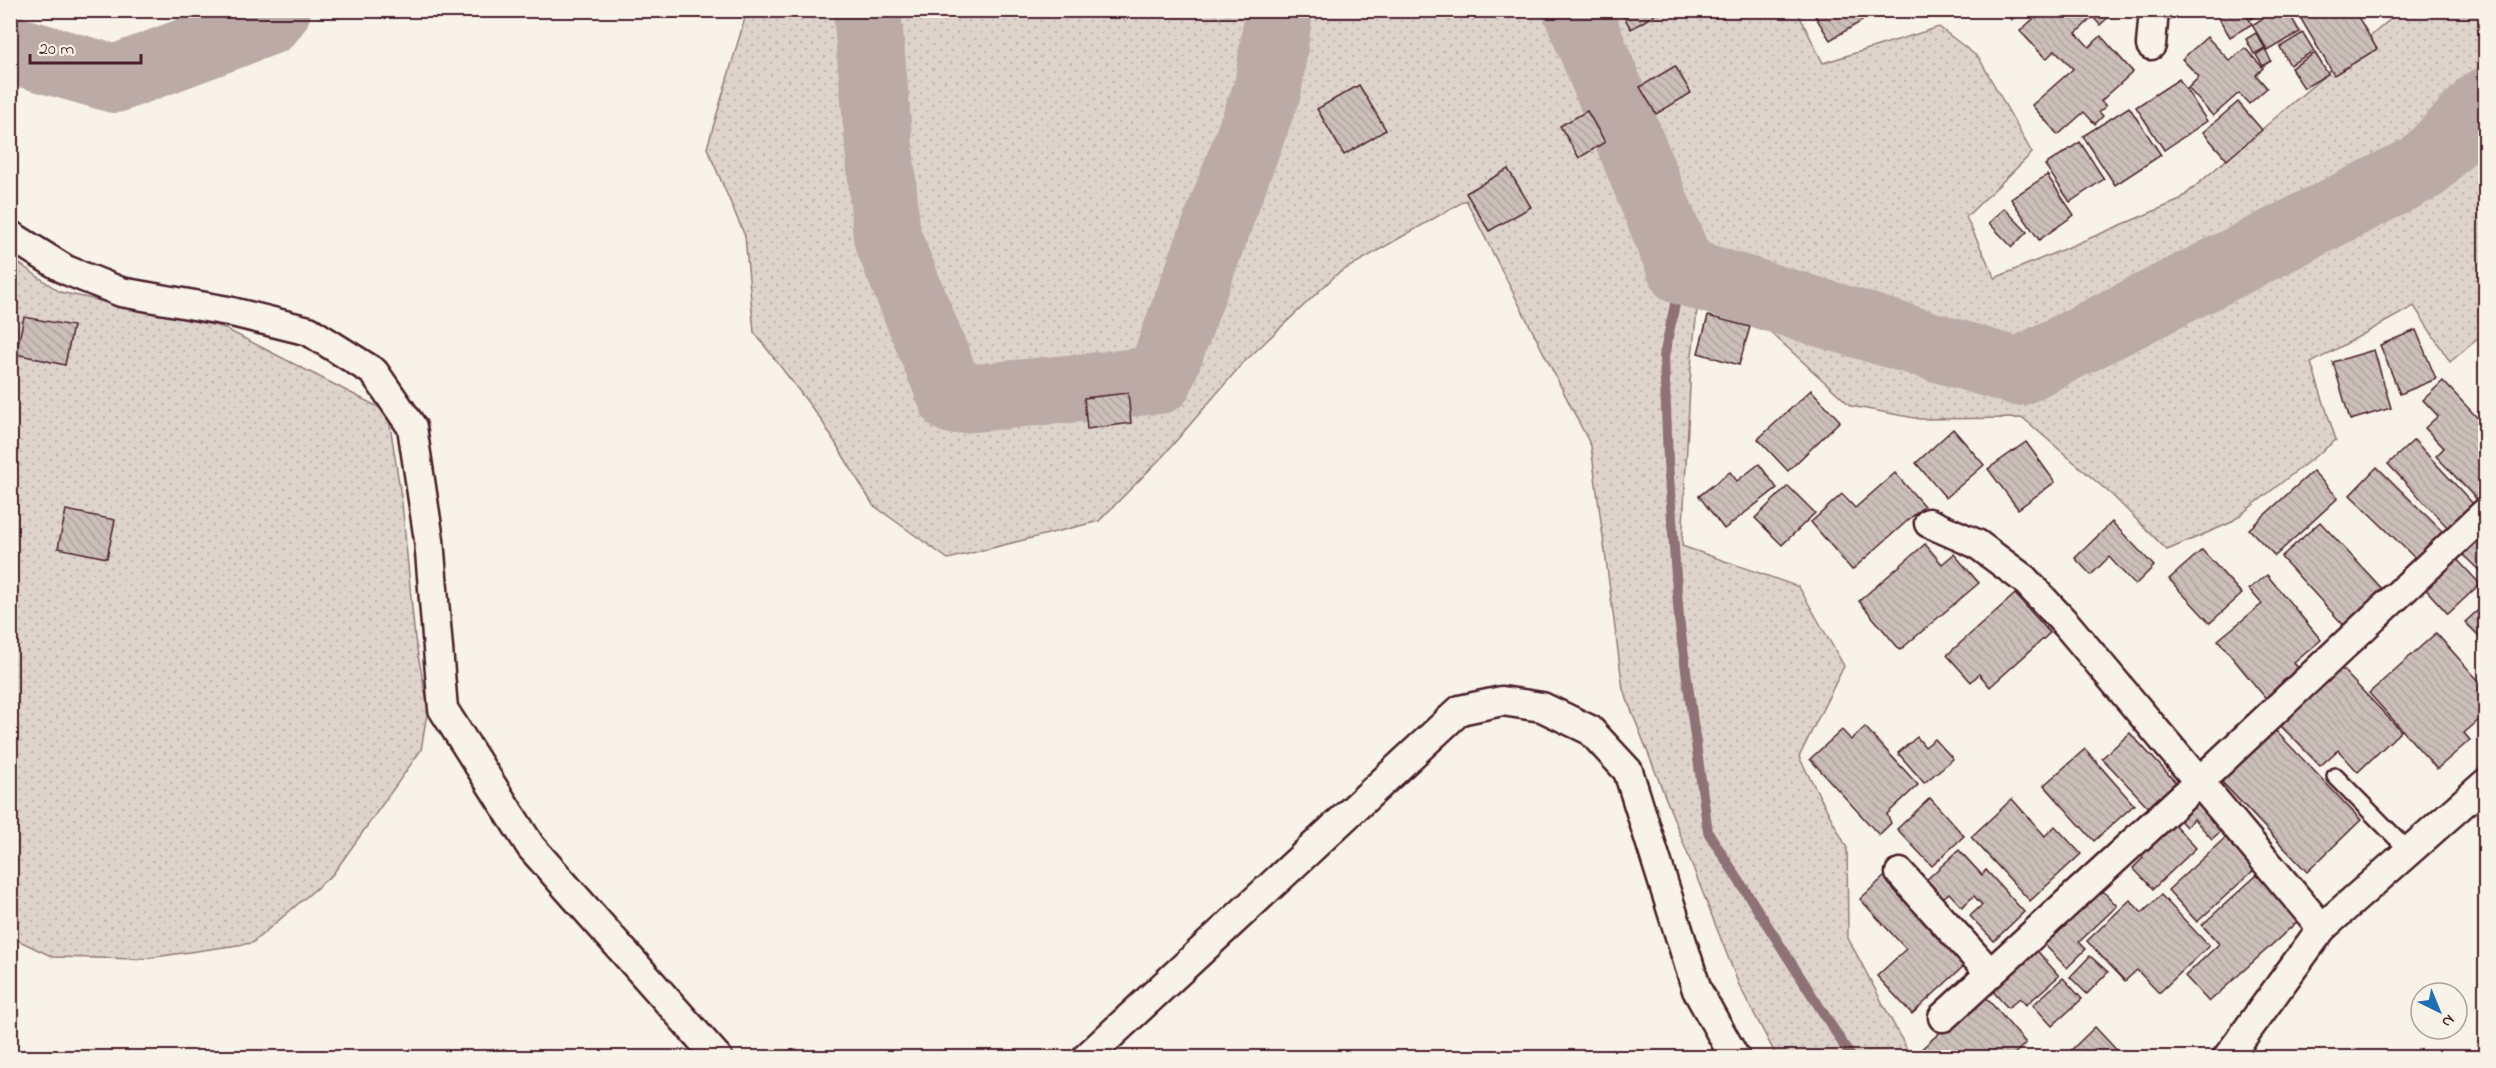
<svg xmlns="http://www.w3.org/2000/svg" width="2496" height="1068" viewBox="0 0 2496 1068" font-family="'Indie Flower',sans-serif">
<defs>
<pattern id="grass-dots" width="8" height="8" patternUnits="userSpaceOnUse" patternTransform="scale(1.5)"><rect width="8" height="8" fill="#ded4cc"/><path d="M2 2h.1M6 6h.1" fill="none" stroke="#c0b6af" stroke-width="1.8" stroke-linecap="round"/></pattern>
<pattern id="building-back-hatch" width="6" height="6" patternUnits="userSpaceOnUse" patternTransform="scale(1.5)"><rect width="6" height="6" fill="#ccbfb9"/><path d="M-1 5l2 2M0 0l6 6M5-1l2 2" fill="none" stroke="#b1a49f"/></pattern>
</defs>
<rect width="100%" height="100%" fill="#f7f3e8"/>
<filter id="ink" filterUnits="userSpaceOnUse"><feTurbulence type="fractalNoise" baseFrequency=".0167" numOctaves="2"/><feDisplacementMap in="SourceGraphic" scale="12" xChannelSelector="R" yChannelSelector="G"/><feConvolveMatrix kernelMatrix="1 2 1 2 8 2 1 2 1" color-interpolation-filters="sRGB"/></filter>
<g filter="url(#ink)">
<g fill="url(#grass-dots)" stroke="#947a7c" stroke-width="1.5">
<path d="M747,11h1050l26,52 116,-36 40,31 53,95 -66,64 29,61 183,-77 222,-190h85v322l-35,29 -36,-56 -103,57 25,77 -106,83 -63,27 -54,-54 -90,-78 -103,1 -69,-13 -110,-101 -43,-5 -7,66 -9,180 117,41 45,79 -45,91 48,91 1,90 63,119h-134l-38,-72 -116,-296 -32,-243 -125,-246 -129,74 -95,90 -79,92 -64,65 -151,38 -75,-54 -51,-84 -68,-89 -9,-96 -38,-88z"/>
<path d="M10,257l50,35 162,35 166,85 14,91 13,136 13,68 -7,43 -88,124 -81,69 -111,16 -88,-2 -42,-20z"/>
</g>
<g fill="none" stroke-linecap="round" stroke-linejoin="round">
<path stroke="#8e7275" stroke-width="10" d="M1682,271l-18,85 4,106 11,157 29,213 144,226"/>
<g stroke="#bcaaa7" stroke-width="68">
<path d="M867,10l20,227 66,163 206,-20 109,-292 11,-78"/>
<path d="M1577,10l105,261 336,101 405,-205 63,-66"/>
<path d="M10,49l105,30 154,-58 8,-11"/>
</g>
</g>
<g fill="url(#building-back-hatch)" stroke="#4a1f2b" stroke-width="1.5">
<path d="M1620,10h43l-32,19z"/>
<path d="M1824,10h32l6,11 -32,19 -15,-24z"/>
<path d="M2004,10h21l-14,10z"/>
<path d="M2043,10h73l-16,15 -7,-8 -17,16 13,14 12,-11 32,36 -32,29 5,5 -7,6 4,4 -8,8 -11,-12 -26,23 -26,-30 41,-36 -18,-19 -9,9 -26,-28z"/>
<path d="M2214,10h29l9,14 -22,13z"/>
<path d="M2246,10h18l-13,9z"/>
<path d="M2276,10h11l13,22 -32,19 -16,-26z"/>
<path d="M2315,10h39l23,39 -43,26 -33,-56z"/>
<path d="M2256,33l9,15 -11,6 -8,-15z"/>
<path d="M2303,33l11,18 -24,14 -10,-18z"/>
<path d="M2207,37l23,24 15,-13 18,20 -7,7 11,13 -18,16 -10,-11 -26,23 -25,-28 11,-11 -17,-18z"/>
<path d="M2265,49l6,12 -8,5 -7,-11z"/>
<path d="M2315,53l13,21 -24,14 -13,-20z"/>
<path d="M1675,66l16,27 -35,21 -16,-27z"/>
<path d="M2179,79l28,42 -43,29 -28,-43z"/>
<path d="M1359,85l27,45 -42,25 -27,-46z"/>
<path d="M2238,102l24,28 -35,30 -24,-28z"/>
<path d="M2129,107l32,48 -46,30 -32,-49z"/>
<path d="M1587,111l18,31 -26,16 -19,-32z"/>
<path d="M2080,142l24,37 -34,23 -25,-37z"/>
<path d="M1508,169l23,38 -42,24 -23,-38z"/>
<path d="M2047,175l27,40 -35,25 -28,-41z"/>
<path d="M2004,208l23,24 -15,15 -23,-24z"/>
<path d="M1708,316l42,11 -11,38 -41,-12z"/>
<path d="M24,317l49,9 -8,39 -49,-11z"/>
<path d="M2416,330l20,49 -36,15 -20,-49z"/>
<path d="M2374,350l17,58 -41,12 -17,-58z"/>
<path d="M2443,381l43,46v69l-7,6 -43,-46 8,-8 -19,-20 13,-12 -15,-16z"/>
<path d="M1811,390l29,31 -52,50 -30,-32z"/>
<path d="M1128,393l3,30 -44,6 -3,-31z"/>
<path d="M1953,429l31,36 -38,33 -30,-35z"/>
<path d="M2414,440l62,67 -25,24 -63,-67z"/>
<path d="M2026,442l29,40 -37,27 -30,-40z"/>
<path d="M1759,464l18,24 -53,41 -25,-33 31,-24 7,9z"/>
<path d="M2377,467l67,66 -27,27 -67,-65z"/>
<path d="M2313,471l25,27 -63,58 -26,-27z"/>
<path d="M1895,473l29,33 -72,64 -41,-48 31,-28 13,14z"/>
<path d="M1788,486l27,27 -33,32 -27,-27z"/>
<path d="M66,510l49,10 -8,38 -49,-10z"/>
<path d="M2112,522l42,44 -19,19 -26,-28 -18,18 -16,-17z"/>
<path d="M2320,522l67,72 -39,36 -67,-73z"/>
<path d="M2486,524v53l-27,-26z"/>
<path d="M1925,544l17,20 12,-10 25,29 -79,67 -41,-49z"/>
<path d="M2202,550l40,44 -32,29 -41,-44z"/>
<path d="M2452,554l28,30 -32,30 -27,-30z"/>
<path d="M2267,575l54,65 -27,23 9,10 -35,28 -50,-61 44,-36 -13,-15z"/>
<path d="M2015,594l35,39 -60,54 -11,-13 -8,8 -24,-27z"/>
<path d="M2486,603v40l-21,-21z"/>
<path d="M2436,633l50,56v25l-22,19 6,7 -33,29 -68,-76z"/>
<path d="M2340,667l61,64 -43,41 -20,-22 -18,16 -41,-42z"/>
<path d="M1865,727l53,58 -31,29 4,9 -12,12 -69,-76 32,-29 9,10z"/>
<path d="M2273,728l88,92 -54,52 -88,-93z"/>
<path d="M2130,733l50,54 -27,25 -51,-54z"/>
<path d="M1917,737l8,10 10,-8 18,20 -29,24 -26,-30z"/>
<path d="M2085,749l49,56 -40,36 -50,-56z"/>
<path d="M2195,797l29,31 -12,11 -18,-20 -8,8 -11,-12z"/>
<path d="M1930,798l34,38 -32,30 -35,-37z"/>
<path d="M2012,799l33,37 10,-10 26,28 -51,47 -59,-64z"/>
<path d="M2171,821l25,27 -43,41 -20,-21 10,-10 -5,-6z"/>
<path d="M2226,837l29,32 -58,53 -29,-32z"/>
<path d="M1959,850l23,25 4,-5 38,42 -30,29 -24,-25 12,-11 -8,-9 -12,11 -13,-14 -8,7 -17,-18z"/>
<path d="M2257,875l42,45 -90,82 -24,-26 34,-32 -17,-19z"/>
<path d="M1885,876l81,88 -54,50 -35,-38 29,-27 -46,-50z"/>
<path d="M2101,889l16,17 -38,36 7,7 -19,19 -24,-25z"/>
<path d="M2161,895l48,51 -50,47 -22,-23 -12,11 -38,-40 43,-41 12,13z"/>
<path d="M2034,947l25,29 -33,29 -6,-7 -12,10 -20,-22z"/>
<path d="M2090,956l18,16 -21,22 -17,-17z"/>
<path d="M2063,978l19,21 -30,27 -19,-21z"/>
<path d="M1983,994l43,49 -16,15h-87l-5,-6z"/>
<path d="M2095,1027l29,31h-61z"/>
</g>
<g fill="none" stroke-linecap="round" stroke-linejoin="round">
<defs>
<path id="service" d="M2335,776l74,75"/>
<g id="minor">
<path d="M2151,45l3,-35"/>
<path d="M10,235l56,35 55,22 107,19 81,20 65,41 38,55 17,113 14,169 88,138 187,211"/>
<path d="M1929,523l48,21 47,35 43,46 255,303"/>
<path d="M1900,873l90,100"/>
<path d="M1943,1017l257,-236 286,-269"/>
<path d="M1086,1058l374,-348 42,-9 40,6 48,23 38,41 69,219 38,68"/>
<path d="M2227,1058l95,-130 164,-145"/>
</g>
</defs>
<use href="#service" stroke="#4a1f2b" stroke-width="20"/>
<use href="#minor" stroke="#4a1f2b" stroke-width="33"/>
<use href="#service" stroke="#f7f3e8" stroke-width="15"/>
<use href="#minor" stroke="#f7f3e8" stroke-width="28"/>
</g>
</g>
<rect width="2496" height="1068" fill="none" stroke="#f7f3e8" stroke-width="36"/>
<rect x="18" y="18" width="2460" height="1032" fill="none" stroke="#4a1f2b" stroke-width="2" filter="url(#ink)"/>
<g transform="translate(2439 1011) rotate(137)"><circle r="28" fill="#f7f3e8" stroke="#b29e9c" stroke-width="1.5"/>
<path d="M0-4.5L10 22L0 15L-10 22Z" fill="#1f6fb2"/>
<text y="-9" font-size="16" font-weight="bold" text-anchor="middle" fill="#4a1f2b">N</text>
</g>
<path d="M30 54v9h111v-9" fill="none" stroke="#4a1f2b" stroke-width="3"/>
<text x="39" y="54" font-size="18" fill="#4a1f2b" stroke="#f7f3e8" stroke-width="4.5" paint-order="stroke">20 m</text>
</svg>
